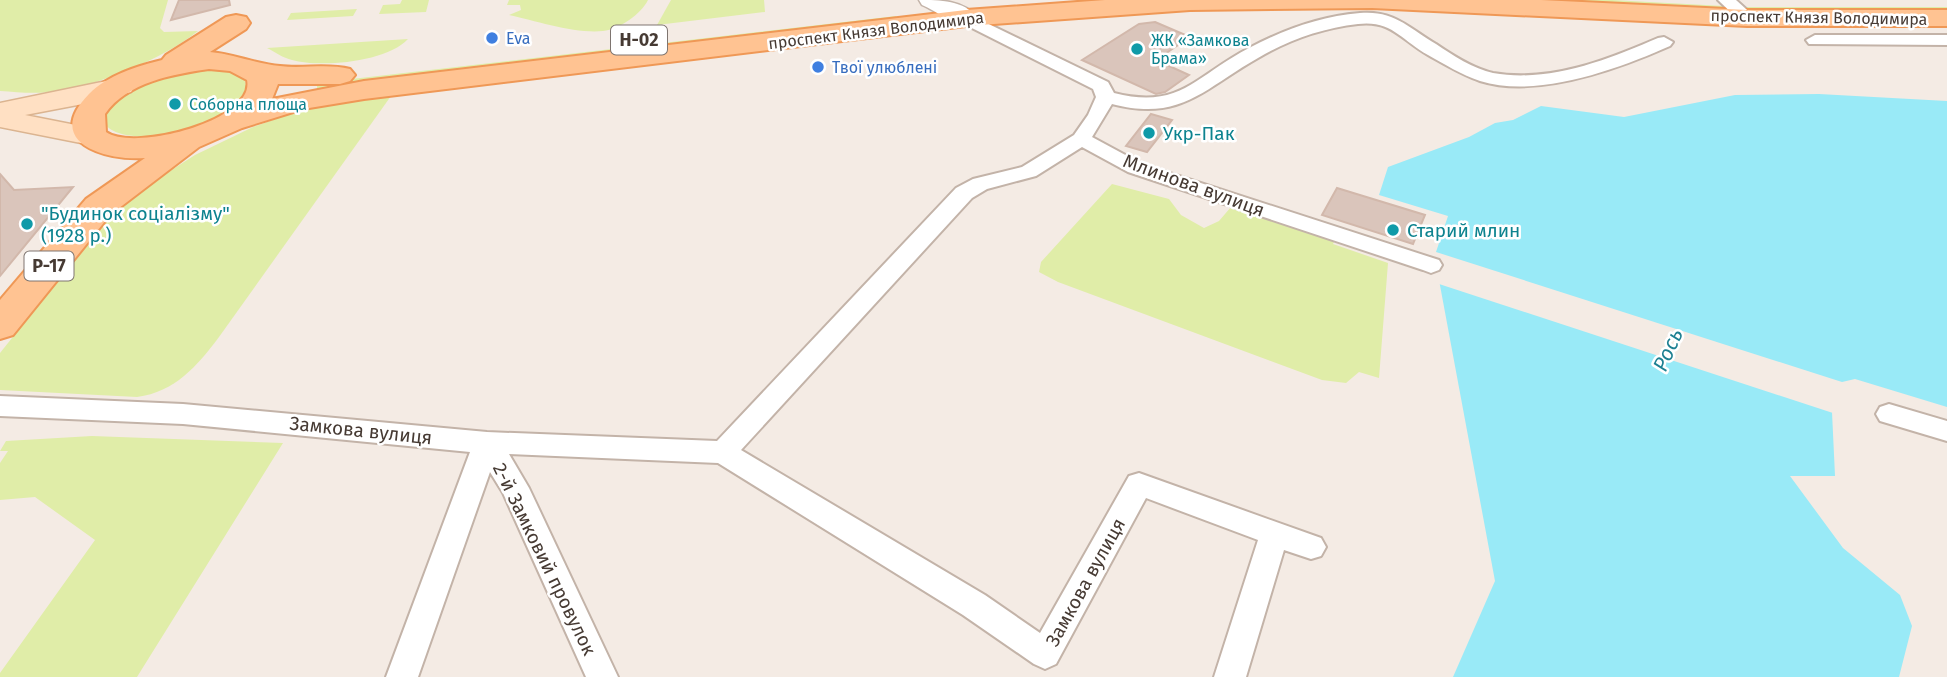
<svg xmlns="http://www.w3.org/2000/svg" width="1947" height="677" viewBox="0 0 1947 677" font-family="'Fira Sans',sans-serif">
<rect width="100%" height="100%" fill="#f4ebe4"/>
<g fill="#e0eda8">
<path d="M0,0h168l-8,28 4,4 34,-1c-35,28 -104,57 -149,61 -16,2 -33,0 -49,-1z"/>
<path d="M402,0h27l-3,12 -47,2 4,-9 17,-1z"/>
<path d="M509,0h139c-7,14 -28,29 -45,31 -27,3 -67,-10 -94,-16l12,-5 -1,-5h-13z"/>
<path d="M671,0h93l1,12 -108,13z"/>
<path d="M1510,0h102l112,6 6,6z"/>
<path d="M1746,7h201v5h-194z"/>
<path d="M357,9l-4,7 -66,4 4,-7z"/>
<path d="M896,16l1,2 -580,71v-6z"/>
<path d="M408,39c-21,23 -87,29 -116,21 -9,-2 -17,-8 -25,-12z"/>
<path d="M194,68c11,1 22,0 33,1 8,2 18,7 19,16 4,30 -64,48 -86,51 -33,4 -85,-7 -36,-42 20,-14 47,-19 70,-26z"/>
<path d="M391,96l-172,241c-22,29 -44,55 -82,60l-137,-7v-37l112,-140 30,-24 53,-34 58,-28 42,-15 39,-10z"/>
<path d="M1112,184l57,15 12,16 23,13 15,-7 12,-14 104,33 -2,4 55,19 -9,115 -20,-6 -13,11 -24,-3 -264,-98 -19,-10 2,-10z"/>
<path d="M92,436l191,7 -146,234h-137v-4l95,-133 -60,-43 -35,3v-37l8,-12h-8l6,-10z"/>
</g>
<path fill="#99eaf7" d="M1819,94l128,7v306l-92,-28 -13,3 -10,30 3,64h-45l53,72 57,47 12,31 -13,51h-446l42,-96 -56,-301 -3,-28 12,-36 -69,-21 9,-28 81,-30 26,-14 18,-3 28,-14 83,11 111,-22z"/>
<path fill="#f4ebe4" d="M1436,252l406,130v10l-6,22 -400,-131 -3,-24z"/>
<g fill="#dac5bb" stroke="#d2b8ab" stroke-width="2">
<path d="M179,0h50l1,5 -59,15z"/>
<path d="M1155,22l35,15 -34,23 33,15 -24,17 -9,2 -74,-34 57,-36z"/>
<path d="M1151,114l21,6 -25,32 -21,-6z"/>
<path d="M0,174l14,16 59,-3 -73,89z"/>
<path d="M1337,188l88,27 -12,29 -91,-29z"/>
</g>
<g fill="none" stroke-linecap="round" stroke-linejoin="round">
<defs>
<g id="minor">
<path d="M1718,0h18l20,18 -9,5 -6,-1z"/>
<path d="M966,13l142,69 6,11c66,17 81,-17 135,-45 34,-18 72,-32 111,-35 34,-3 49,15 76,31 16,11 38,25 57,29 56,10 114,-13 165,-35l6,-1 9,5 -3,4c-52,23 -132,53 -190,35 -18,-6 -36,-17 -52,-26 -27,-15 -36,-35 -70,-31 -35,4 -70,16 -100,34 -55,31 -77,64 -146,46l-20,33 50,27 297,96 3,5 -3,5 -8,3 -8,-3 -295,-98 -46,-25 -46,29 -49,13 -15,9 -231,252 244,145 55,38 89,-157 10,-3 182,65 5,9 -5,9 -10,3 -27,-9 -38,127h-32l44,-137 -112,-42 -90,166 -11,5 -11,-5 -71,-49 -245,-152 -209,-9 20,34 89,189h-32l-83,-184 -13,-21 -72,205h-32l84,-225 -287,-28 -183,-8v-20l183,8 304,28 230,9 239,-253 17,-9 49,-12 52,-32 14,-20 8,-18 -3,-8 -133,-67 -3,-4z"/>
<path d="M1815,35h132v10l-138,-1 -3,-4z"/>
<path d="M1889,404l58,17v20l-67,-20 -4,-7 4,-7z"/>
</g>
<path id="tertiary" d="M919,0c20,0 46,0 58,18l-3,5c-18,4 -36,-11 -52,-18z"/>
<path id="secondary" d="M121,78l10,2 4,6 -4,6 -43,11 -63,12 76,15 4,6 -4,6 -10,3 -91,-18v-24z"/>
<path id="primary" d="M1105,0h436l206,10h200v16h-200l-375,-18 -182,2 -224,16 -602,73 -61,10 -61,19 -43,19 -89,68 -97,120 -13,4v-39l86,-101 59,-41c-40,3 -103,-16 -56,-64 19,-19 48,-28 73,-34l4,-5 60,-38 10,-2 10,2 4,6 -4,6 -36,23c24,2 46,12 70,14 23,3 47,-3 70,3l5,6 -5,6 -10,3h-62l-6,15 92,-18 602,-71zM209,69l21,2 17,9c9,40 -113,72 -141,52l-1,-18c22,-32 69,-40 104,-45z"/>
</defs>
<use href="#minor" stroke="#c3b3a8" stroke-width="4"/>
<use href="#tertiary" stroke="#c3b3a8" stroke-width="3"/>
<use href="#secondary" stroke="#dbb490" stroke-width="3"/>
<use href="#primary" stroke="#ef9856" stroke-width="4"/>
<use href="#minor" fill="#fff" fill-rule="evenodd"/>
<use href="#tertiary" fill="#fff" fill-rule="evenodd"/>
<use href="#secondary" fill="#ffe0c3" fill-rule="evenodd"/>
<use href="#primary" fill="#ffc392" fill-rule="evenodd"/>
</g>
<g fill="#3f7fe0" stroke="#fff" stroke-width="2.5">
<circle cx="492" cy="38" r="7"/>
<circle cx="818" cy="67" r="7"/>
</g>
<g fill="#0f9aa8" stroke="#fff" stroke-width="2.5">
<circle cx="1137" cy="49" r="7"/>
<circle cx="175" cy="104" r="7"/>
<circle cx="1149" cy="133" r="7"/>
<circle cx="27" cy="224" r="7"/>
<circle cx="1393" cy="230" r="7"/>
</g>
<g text-anchor="middle" stroke-width="5" stroke-linejoin="round" paint-order="stroke">
<g font-size="16" fill="#463a33" stroke="#fff">
<text transform="translate(1819 17) rotate(1)" y="6">проспект Князя Володимира</text>
<text transform="translate(876 30) rotate(-7)" y="6">проспект Князя Володимира</text>
</g>
<g font-size="16" fill="#366cbe" stroke="#fff" text-anchor="start">
<text x="506" y="44">Eva</text>
<text x="832" y="73">Твої улюблені</text>
</g>
<g font-size="16" fill="#0d838f" stroke="#fff" text-anchor="start">
<text x="1151" y="46">ЖК «Замкова<tspan x="1151" dy="18">Брама»</tspan></text>
<text x="189" y="110">Соборна площа</text>
</g>
<g fill="#fff" stroke="#7e7570" stroke-width="2">
<rect x="611" y="25.5" width="56" height="29" rx="5"/>
<rect x="24.5" y="251.5" width="49" height="29" rx="5"/>
</g>
<g font-size="18" font-weight="bold" fill="#463a33">
<text x="639" y="46">Н-02</text>
<text x="49" y="272">Р-17</text>
</g>
<g font-size="19" fill="#0d838f" stroke="#fff" text-anchor="start">
<text x="1163" y="140">Укр-Пак</text>
<text x="41" y="220">"Будинок соціалізму"<tspan x="41" dy="22">(1928 р.)</tspan></text>
<text x="1407" y="237">Старий млин</text>
</g>
<g font-size="19" fill="#463a33" stroke="#fff">
<text transform="translate(1194 185) rotate(20)" y="7">Млинова вулиця</text>
<text transform="translate(361 430) rotate(6)" y="7">Замкова вулиця</text>
<text transform="translate(545 559) rotate(64)" y="7">2-й Замковий провулок</text>
<text transform="translate(1085 582) rotate(-61)" y="7">Замкова вулиця</text>
</g>
<g font-size="21" font-style="italic" fill="#1e8092" stroke="#fff">
<text transform="translate(1668 350) rotate(-66)" y="7">Рось</text>
</g>
</g>
</svg>
